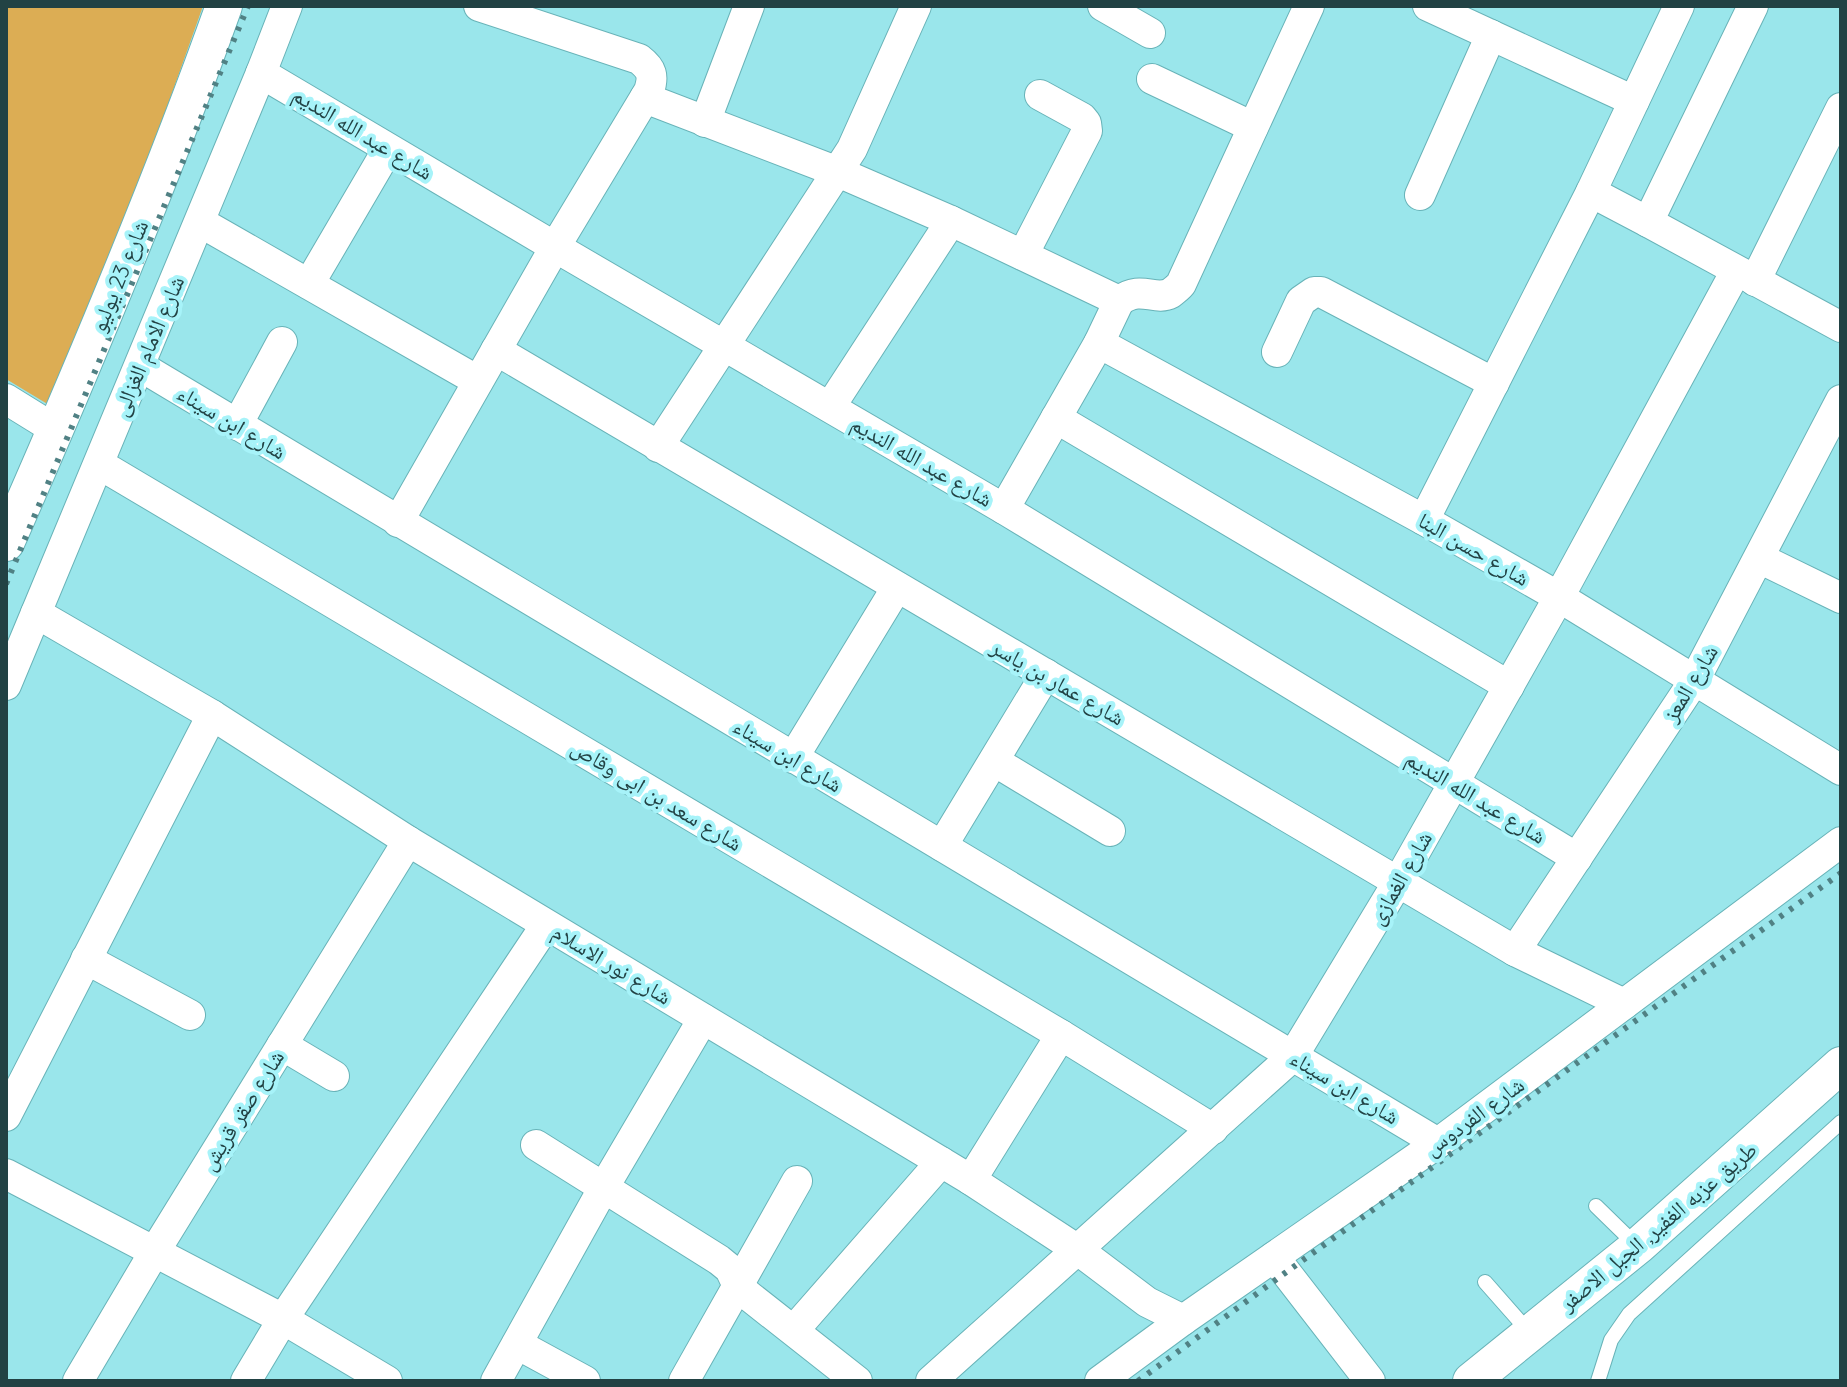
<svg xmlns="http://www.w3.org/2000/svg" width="1847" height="1387" viewBox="0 0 1847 1387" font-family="Quicksand,'Noto Naskh Arabic',sans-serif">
<rect width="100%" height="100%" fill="#9ae6eb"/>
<path fill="#dcad54" d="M6,6h197l-144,405 -53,-32z"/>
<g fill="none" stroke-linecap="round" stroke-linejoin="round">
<defs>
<g id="service">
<path d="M1596,1206l40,39"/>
<path d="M1485,1282l45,51"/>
<path d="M1598,1381l13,-41 18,-26 212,-192"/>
</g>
<g id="minor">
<path d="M1103,6l47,27"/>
<path d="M1428,6l206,95"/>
<path d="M261,73l294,174 449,262 573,349"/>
<path d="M1152,79l101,48"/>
<path d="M645,98l193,74 113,49 168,80"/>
<path d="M705,122l44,-116"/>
<path d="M1591,192l57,30 193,105"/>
<path d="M1420,195l71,-160"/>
<path d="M200,222l278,159"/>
<path d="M1648,222l105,-216"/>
<path d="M1023,255l64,-124 -1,-8 -4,-5 -42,-23"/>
<path d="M1755,281l86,-173"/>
<path d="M309,284l79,-135"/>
<path d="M1119,301c23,-17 35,1 52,-8 1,-1 9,-7 10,-9l128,-278"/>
<path d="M1099,343l325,177 135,77 282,173"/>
<path d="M496,350l1019,601 109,53"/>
<path d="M1277,352l24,-51 13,-9h7l173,91"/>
<path d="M140,366l1298,777"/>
<path d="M6,399l50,31"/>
<path d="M830,407l121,-186"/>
<path d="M1056,418l453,268"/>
<path d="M237,425l45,-83"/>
<path d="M658,447l194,-298 64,-143"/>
<path d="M99,464l962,571 152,94"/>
<path d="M1004,509l95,-166 20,-42"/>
<path d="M1424,520l167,-328 88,-186"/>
<path d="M398,522l157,-275 94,-156c5,-15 3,-22 -10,-32l-160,-53"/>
<path d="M1759,558l82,40"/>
<path d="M36,613l176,102 196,126 563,339 107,70 69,52 36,18"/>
<path d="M6,685l255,-612 26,-67"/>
<path d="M793,758l104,-171"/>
<path d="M994,761l116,70"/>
<path d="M942,846l104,-172"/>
<path d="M1515,951l179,-270 147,-281"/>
<path d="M86,959l104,56"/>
<path d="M282,1045l52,31"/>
<path d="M6,1116l206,-401"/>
<path d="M536,1145l183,115 11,9 8,17 11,10 108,85"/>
<path d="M6,1174l277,145 104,62"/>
<path d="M971,1180l90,-145"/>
<path d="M1274,1257l96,124"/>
<path d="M794,1330l147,-168"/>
<path d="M517,1344l68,37"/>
<path d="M78,1381l77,-130 253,-410"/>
<path d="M246,1381l37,-62 263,-394"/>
<path d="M496,1381l108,-194 99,-168"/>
<path d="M684,1381l113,-200"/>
<path d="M931,1381l362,-325 105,-174 161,-285 177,-326"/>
<path d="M1100,1381l83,-61 255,-177 403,-301"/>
</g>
<g id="tertiary">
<path d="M6,543c78,-177 153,-355 218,-537"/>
<path d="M1471,1381l167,-135 203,-181"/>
</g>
</defs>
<use href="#service" stroke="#68b3b8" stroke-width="16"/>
<use href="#minor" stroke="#68b3b8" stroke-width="32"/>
<use href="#tertiary" stroke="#68b3b8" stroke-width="38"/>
<use href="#service" stroke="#fff" stroke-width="14"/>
<use href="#minor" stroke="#fff" stroke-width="30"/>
<use href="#tertiary" stroke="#fff" stroke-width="36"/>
<g stroke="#508184" stroke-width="6" stroke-dasharray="4 8" stroke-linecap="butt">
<path d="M6,584l242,-578"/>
<path d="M1138,1381l147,-108 556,-400"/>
</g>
</g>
<g text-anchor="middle" stroke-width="8" stroke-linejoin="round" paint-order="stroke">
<g font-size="22" fill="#224244" stroke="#a7f3f9">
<text transform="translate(363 133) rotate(31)" y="8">شارع عبد الله النديم</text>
<text transform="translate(119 276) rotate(-68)" y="8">شارع 23 يوليو</text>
<text transform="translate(148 346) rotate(-67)" y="8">شارع الامام الغزالى</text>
<text transform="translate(232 422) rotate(31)" y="8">شارع ابن سيناء</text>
<text transform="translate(922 461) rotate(30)" y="8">شارع عبد الله النديم</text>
<text transform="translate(1474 549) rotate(30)" y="8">شارع حسن البنا</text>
<text transform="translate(1058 682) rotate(30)" y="8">شارع عمار بن ياسر</text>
<text transform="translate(1690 683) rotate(-59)" y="8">شارع المعز</text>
<text transform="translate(788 755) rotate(31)" y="8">شارع ابن سيناء</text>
<text transform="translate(657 795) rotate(31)" y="8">شارع سعد بن ابى وقاص</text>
<text transform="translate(1476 797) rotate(31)" y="8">شارع عبد الله النديم</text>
<text transform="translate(1400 878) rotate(-60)" y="8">شارع الغمازى</text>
<text transform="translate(612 964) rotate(31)" y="8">شارع نور الاسلام</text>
<text transform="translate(1345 1087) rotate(31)" y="8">شارع ابن سيناء</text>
<text transform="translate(242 1110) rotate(-58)" y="8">شارع صقر قريش</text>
<text transform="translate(1474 1116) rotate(-36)" y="8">شارع الفردوس</text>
<text transform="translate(1658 1226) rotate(-40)" y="8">طريق عزبه الغفير, الجبل الاصفر</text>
</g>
</g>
<rect width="1847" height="1387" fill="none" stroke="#224244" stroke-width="16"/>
</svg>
